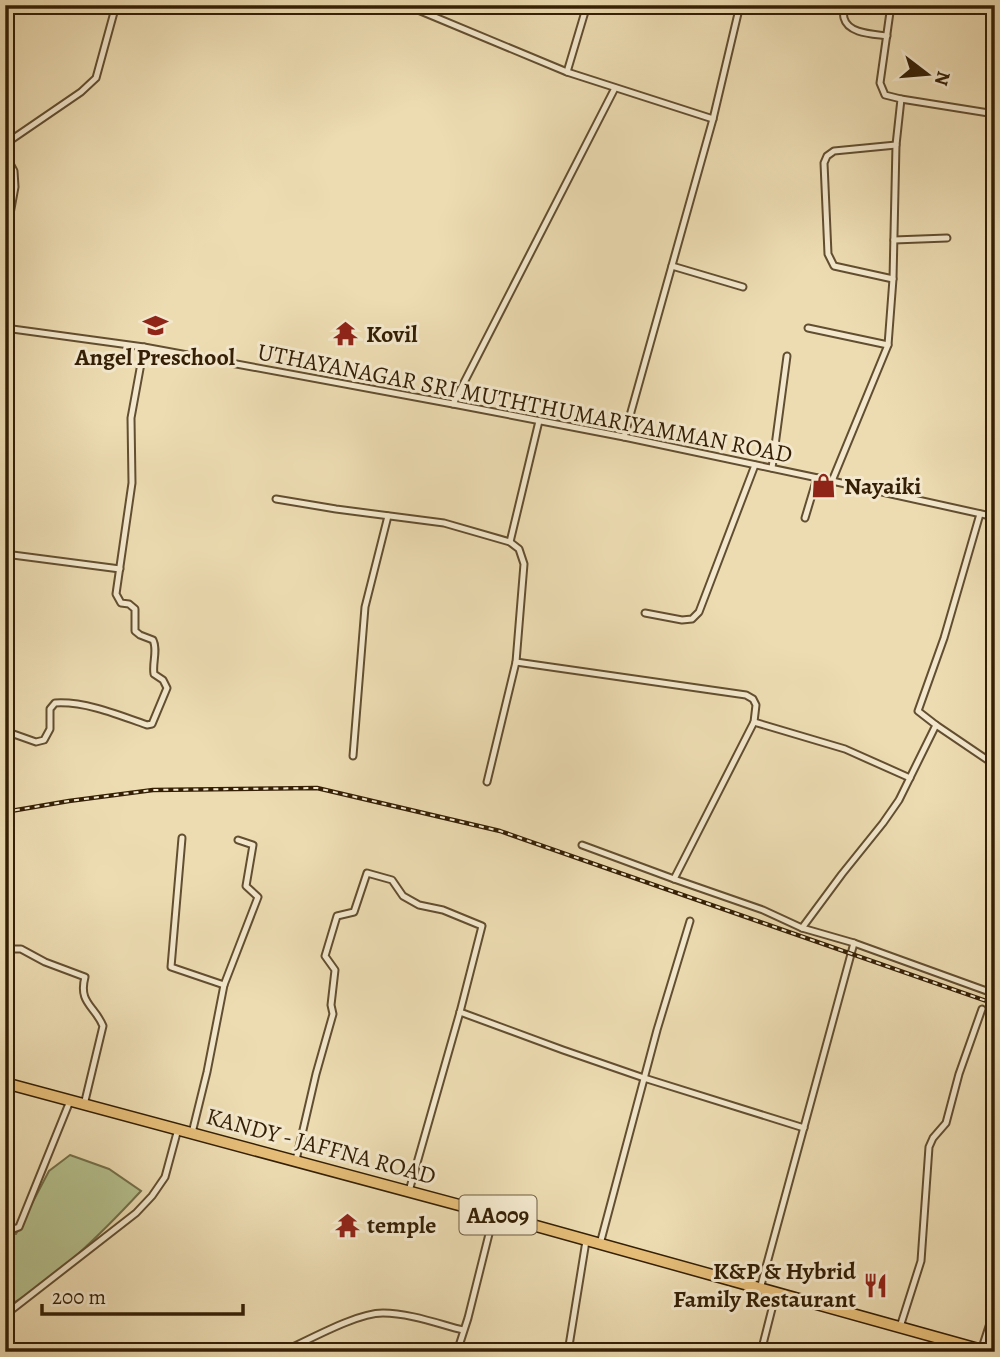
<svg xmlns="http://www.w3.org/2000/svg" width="1000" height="1357" viewBox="0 0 1000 1357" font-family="Alegreya,serif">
<rect width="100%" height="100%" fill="#eddcb2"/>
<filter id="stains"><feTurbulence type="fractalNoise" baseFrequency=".00286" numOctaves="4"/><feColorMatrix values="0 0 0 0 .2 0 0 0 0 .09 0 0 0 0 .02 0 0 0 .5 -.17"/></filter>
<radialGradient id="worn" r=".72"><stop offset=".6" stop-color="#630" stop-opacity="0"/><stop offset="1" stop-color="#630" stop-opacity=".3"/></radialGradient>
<path fill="#b5c18e" stroke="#74704a" stroke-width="2" d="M70,1155l39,14 32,22c-40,43 -85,88 -136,117v-75l11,1 33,-63z"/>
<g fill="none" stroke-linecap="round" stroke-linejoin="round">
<defs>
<g id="street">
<path d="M406,5l161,67 146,47"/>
<path d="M844,5c0,4 -1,9 0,13 4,16 30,16 43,18"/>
<path d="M567,72l20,-67"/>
<path d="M901,99l94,15"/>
<path d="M5,144l76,-52 15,-14 20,-73"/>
<path d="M5,154l9,17 1,16 -10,54"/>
<path d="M894,240l53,-2"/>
<path d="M672,266l71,21"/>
<path d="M893,279l-59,-13 -6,-12 -4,-91 3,-7 7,-5 62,-6"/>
<path d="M5,328l139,19 309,57 171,33 208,44 163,36"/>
<path d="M808,328l80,17"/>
<path d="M453,404l162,-316"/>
<path d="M624,437l89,-318 27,-114"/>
<path d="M772,468l15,-112"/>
<path d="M832,481l56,-136 5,-66 3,-134 5,-46 -16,-4 -5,-12 11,-78"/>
<path d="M276,499l60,10 108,14 66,19 9,7 5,15 -8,98 -29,120"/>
<path d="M805,518l12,-40"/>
<path d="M510,542l29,-121"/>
<path d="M5,554l115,15"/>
<path d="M645,613l37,7 10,-1 7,-7 56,-147"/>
<path d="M516,662l230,33 7,4 3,6 -2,17 -80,157"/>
<path d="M754,722l91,27 65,29"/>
<path d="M936,725l59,40"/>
<path d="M5,731l31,11 8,-2 6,-11v-20l5,-6c30,-2 64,12 92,22l5,-1 15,-36 -4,-8 -9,-6c-2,-11 4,-24 -1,-34l-13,-5 -5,-4v-22l-6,-5 -8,-1 -5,-9 16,-111 -1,-65 13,-71"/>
<path d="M353,756l12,-149 23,-91"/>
<path d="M182,838l-11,129 53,18"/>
<path d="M582,845l92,34 89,31 39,18 52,15 141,51"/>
<path d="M802,928l40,-54 41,-51 16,-23 37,-75 -18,-14 26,-73 36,-124"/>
<path d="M5,949h16l24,13 40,15c-7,26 10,29 18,49l-19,79"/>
<path d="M460,1012l103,38 81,28 160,50"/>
<path d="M192,1133l15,-61 17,-87 34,-88 -12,-11 7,-41 -15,-5"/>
<path d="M296,1160l20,-86 17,-60 -2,-9 4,-35 -10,-14 12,-40 17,-4 13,-39 25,7 11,16 16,9 24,5 39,16 -22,86 -51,179"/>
<path d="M5,1230h6l8,-3 51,-126"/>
<path d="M600,1244l57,-214 33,-109"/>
<path d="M760,1289l94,-346"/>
<path d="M5,1315l131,-102 16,-17 13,-19 13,-48"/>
<path d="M900,1327l21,-66 8,-114 4,-9 13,-15 13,-49 23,-65"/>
<path d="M981,1351l14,-43"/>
<path d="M282,1352c27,-12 74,-39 101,-39 26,0 56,11 80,17"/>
<path d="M457,1352l11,-34 26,-104"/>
<path d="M568,1352l18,-111"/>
<path d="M761,1352l15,-59"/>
</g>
<path id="highway" d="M5,1083l506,136 478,133"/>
</defs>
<use href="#street" stroke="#624e30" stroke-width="9"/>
<use href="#highway" stroke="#341f05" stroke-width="13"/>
<use href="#street" stroke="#f3e8cd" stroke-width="5"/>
<use href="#highway" stroke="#e6be79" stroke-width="10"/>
<defs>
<path id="rail" d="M5,812l64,-11 84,-11 164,-2 183,43 495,173"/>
</defs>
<use href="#rail" stroke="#341f05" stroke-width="4.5"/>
<use href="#rail" stroke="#f3e8cd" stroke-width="2" stroke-dasharray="5" stroke-linecap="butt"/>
</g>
<defs>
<symbol id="school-bare" viewBox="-9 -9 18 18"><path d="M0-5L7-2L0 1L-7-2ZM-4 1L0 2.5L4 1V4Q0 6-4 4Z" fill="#8f2418" stroke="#f3e8cd" stroke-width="2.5" paint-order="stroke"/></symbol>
<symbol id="temple-bare" viewBox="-9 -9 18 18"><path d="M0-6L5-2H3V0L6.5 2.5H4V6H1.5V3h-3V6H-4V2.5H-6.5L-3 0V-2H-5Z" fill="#8f2418" stroke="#f3e8cd" stroke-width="2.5" paint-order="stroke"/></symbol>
<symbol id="shop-bare" viewBox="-9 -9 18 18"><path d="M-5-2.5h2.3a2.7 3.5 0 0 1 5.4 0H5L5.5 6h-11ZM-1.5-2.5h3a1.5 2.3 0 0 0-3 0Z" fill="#8f2418" stroke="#f3e8cd" stroke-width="2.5" paint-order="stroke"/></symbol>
<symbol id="restaurant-bare" viewBox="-9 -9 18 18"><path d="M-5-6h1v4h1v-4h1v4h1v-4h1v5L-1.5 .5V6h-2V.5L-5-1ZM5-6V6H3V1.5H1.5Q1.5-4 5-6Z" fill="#8f2418" stroke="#f3e8cd" stroke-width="2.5" paint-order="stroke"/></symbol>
</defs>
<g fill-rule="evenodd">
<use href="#school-bare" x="138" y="308" width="35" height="35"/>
<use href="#temple-bare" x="328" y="316" width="35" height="35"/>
<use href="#shop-bare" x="806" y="468" width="35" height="35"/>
<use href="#temple-bare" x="330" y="1208" width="35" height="35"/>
<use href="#restaurant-bare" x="858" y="1268" width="35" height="35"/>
</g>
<g text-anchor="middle" stroke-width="6" stroke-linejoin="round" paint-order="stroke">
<rect fill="#f3e8cd" stroke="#6d5b41" stroke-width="2" x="459.5" y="1195.5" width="77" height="39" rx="5"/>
<g font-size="23" font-weight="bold" fill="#341f05">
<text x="498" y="1223">AA009</text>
</g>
<g font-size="24" font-weight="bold" fill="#341f05" stroke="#f3e8cd" text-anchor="start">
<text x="366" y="342">Kovil</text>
<text x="155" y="365" text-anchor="middle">Angel Preschool</text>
<text x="844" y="494">Nayaiki</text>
<text x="367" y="1233">temple</text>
<text x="856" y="1279" text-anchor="end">K&amp;P &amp; Hybrid<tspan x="856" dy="28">Family Restaurant</tspan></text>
</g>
<g font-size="24" fill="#341f05" stroke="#f3e8cd">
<text transform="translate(525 403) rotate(11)" y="8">UTHAYANAGAR SRI MUTHTHUMARIYAMMAN ROAD</text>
<text transform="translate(321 1146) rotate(15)" y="8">KANDY - JAFFNA ROAD</text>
</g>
</g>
<rect width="1000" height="1357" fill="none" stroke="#eddcb2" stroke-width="28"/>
<rect x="7" y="7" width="986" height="1343" fill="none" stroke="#341f05" stroke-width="3.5"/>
<rect x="14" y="14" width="972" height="1329" fill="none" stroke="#341f05" stroke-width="2"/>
<g transform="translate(927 74) rotate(106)" stroke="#f3e8cd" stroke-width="5" paint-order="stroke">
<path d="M0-5L12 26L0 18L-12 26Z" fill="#341f05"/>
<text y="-10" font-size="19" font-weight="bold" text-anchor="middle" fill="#341f05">N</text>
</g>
<path d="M42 1304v10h201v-10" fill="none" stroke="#341f05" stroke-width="3.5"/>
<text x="52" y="1304" font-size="21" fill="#341f05" stroke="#f3e8cd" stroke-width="5" paint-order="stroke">200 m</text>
<rect width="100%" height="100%" filter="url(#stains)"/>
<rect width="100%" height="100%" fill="url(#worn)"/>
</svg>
